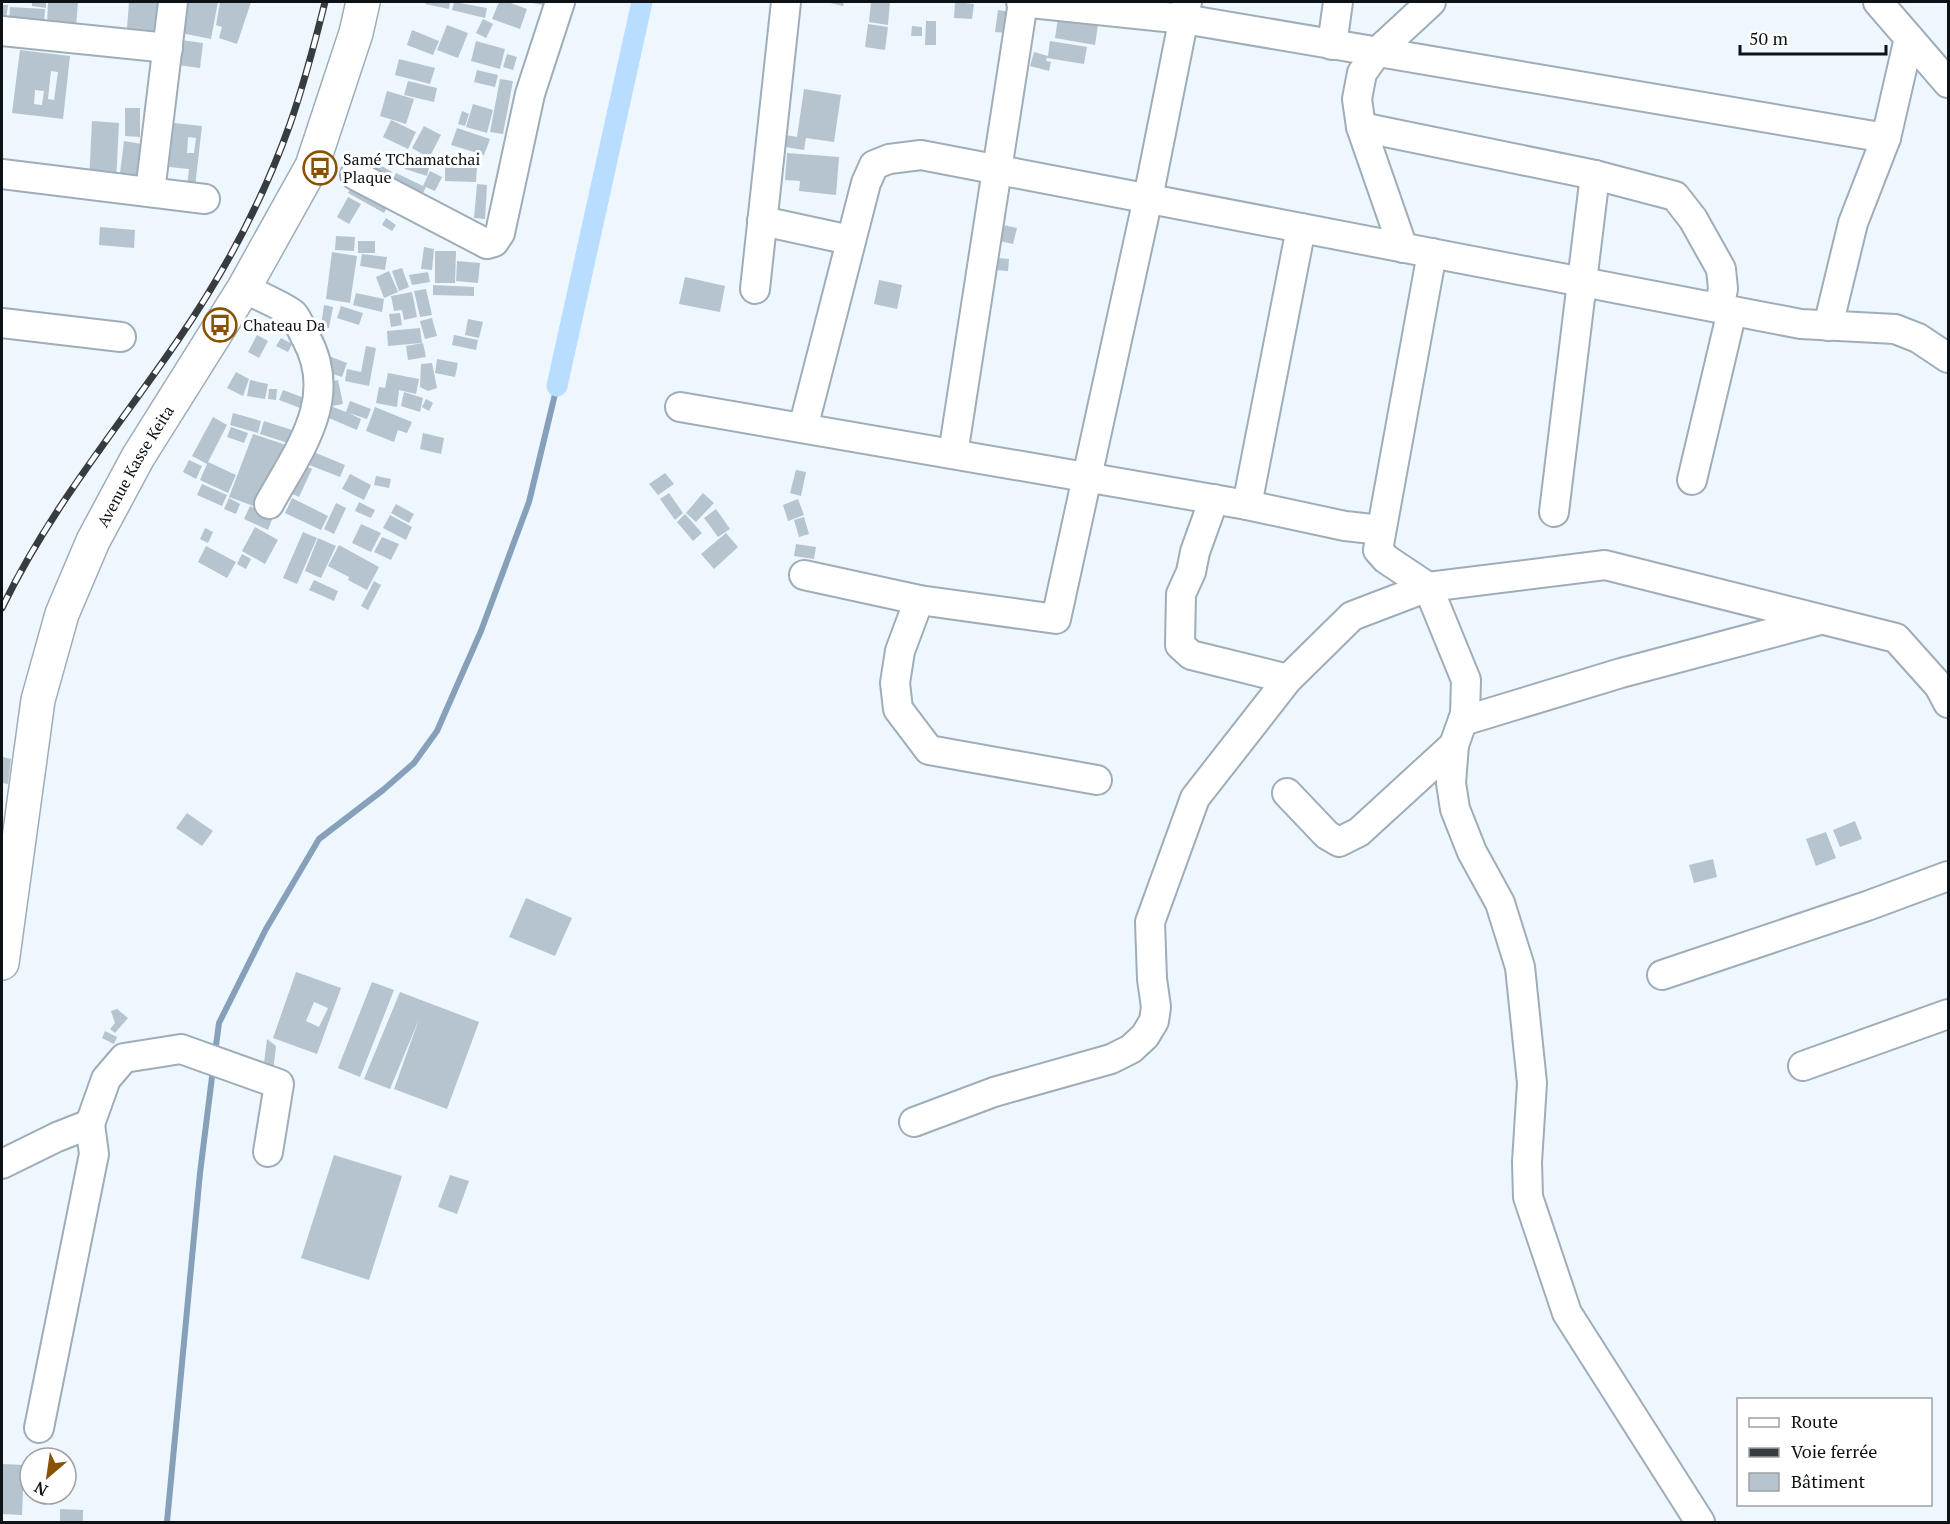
<svg xmlns="http://www.w3.org/2000/svg" width="1950" height="1524" viewBox="0 0 1950 1524" font-family="'PT Serif',serif">
<rect width="100%" height="100%" fill="#eef6fe"/>
<g fill="none" stroke-linecap="round" stroke-linejoin="round">
<g stroke="#85a0b8" stroke-width="6">
<path d="M215,1053l4,-30 47,-94 53,-90 64,-49 31,-27 23,-32 44,-100 48,-129 28,-116"/>
<path d="M167,1522l33,-349 13,-104"/>
</g>
<path stroke="#b9ddfe" stroke-width="21" d="M557,386l85,-384"/>
</g>
<g fill="#b6c4d0" fill-rule="evenodd">
<path d="M32,2h14v6l-14,-2z"/>
<path d="M48,2h30l-2,24 -29,-2z"/>
<path d="M129,2h31l-2,32 -31,-6z"/>
<path d="M187,2h31l-7,37 -30,-6z"/>
<path d="M220,2h31l-14,42 -18,-6 3,-11 -6,-2z"/>
<path d="M426,2h24l-1,7 -24,-5z"/>
<path d="M454,2l33,6 -2,10 -33,-8z"/>
<path d="M499,2h9l19,7 -7,20 -28,-10z"/>
<path d="M528,2h20l-1,4z"/>
<path d="M826,2h18l-1,4z"/>
<path d="M871,2h19l-2,23 -19,-3z"/>
<path d="M955,2l19,2 -2,15 -18,-1z"/>
<path d="M2,5h6l-2,15h-4z"/>
<path d="M10,7l35,2 -1,16 -35,-3z"/>
<path d="M998,10l13,2 -3,21 -13,-1z"/>
<path d="M1058,18l40,7 -3,20 -40,-7z"/>
<path d="M483,19l10,5 -7,14 -10,-5z"/>
<path d="M926,21h10v24h-11z"/>
<path d="M868,24l20,3 -3,23 -20,-3z"/>
<path d="M447,25l21,8 -10,25 -21,-8z"/>
<path d="M912,26l10,1v9h-11z"/>
<path d="M412,30l27,11 -6,14 -26,-10z"/>
<path d="M181,40l22,3 -3,25 -23,-3z"/>
<path d="M476,41l29,8 -5,20 -29,-8z"/>
<path d="M1050,41l37,6 -3,17 -37,-6 -1,3 5,1 -2,9 -19,-5 4,-14 14,4z"/>
<path d="M20,50l50,6 -7,63 -51,-6zM51,71l7,1 -4,28 -6,-1zM35,90l9,1 -2,14 -8,-1z"/>
<path d="M507,54l10,3 -4,13 -10,-3z"/>
<path d="M399,59l36,9 -5,16 -35,-9z"/>
<path d="M477,70l21,5 -3,12 -21,-5z"/>
<path d="M500,79l13,2 -10,53 -13,-2z"/>
<path d="M408,81l29,7 -3,14 -30,-7z"/>
<path d="M804,89l37,6 -7,47 -28,-4 -2,12 -19,-3 1,-12 11,2z"/>
<path d="M387,91l27,8 -8,25 -26,-8z"/>
<path d="M473,104l20,6 -6,23 -21,-6z"/>
<path d="M125,108h15v29l-15,-1z"/>
<path d="M462,111l7,3 -4,12 -7,-2z"/>
<path d="M391,120l25,12 -8,17 -25,-12z"/>
<path d="M92,121l27,2 -3,60 -27,-1z"/>
<path d="M174,123l28,3 -7,61 -8,-1 2,-17 -20,-2zM188,137l8,1 -2,15h-7z"/>
<path d="M424,126l17,9 -12,23 -17,-10z"/>
<path d="M457,128l33,11 -6,16 -33,-10z"/>
<path d="M124,141l18,3 -5,39 -18,-2z"/>
<path d="M409,153l22,7 -4,16 -22,-7z"/>
<path d="M787,153l52,4 -3,38 -37,-4 1,-10 -15,-1z"/>
<path d="M368,158l24,14 -6,9 -24,-13z"/>
<path d="M445,167h32l-1,15 -31,-1z"/>
<path d="M430,171l12,6 -7,14 -9,-4 -5,10 -30,-14 5,-10 27,13z"/>
<path d="M355,181l36,19 -7,13 -36,-20z"/>
<path d="M477,184l10,1 -2,34 -11,-1z"/>
<path d="M348,197l13,7 -12,20 -12,-7z"/>
<path d="M386,218l10,7 -4,6 -10,-6z"/>
<path d="M1003,225l14,3 -4,16 -13,-3z"/>
<path d="M100,227l35,3 -1,18 -35,-3z"/>
<path d="M336,236l19,1 -1,14 -19,-1z"/>
<rect x="358" y="241" width="17" height="12"/>
<path d="M424,247l10,2 -2,21 -11,-1z"/>
<path d="M435,251h21l-1,32h-20z"/>
<path d="M332,252l25,4 -7,47 -24,-4z"/>
<path d="M362,254l25,3 -2,13 -25,-4z"/>
<path d="M997,258l12,1 -1,12 -13,-1z"/>
<path d="M457,261l23,2 -2,20 -22,-2z"/>
<path d="M402,268l7,19 -10,4 -7,-20z"/>
<path d="M389,271l9,21 -14,6 -8,-21z"/>
<path d="M428,272l2,10 -18,3 -3,-10z"/>
<path d="M685,277l40,9 -5,26 -41,-8z"/>
<path d="M879,280l23,5 -5,24 -23,-5z"/>
<path d="M433,285l41,2v9l-41,-1z"/>
<path d="M426,289l6,26 -12,2 -6,-26z"/>
<path d="M412,292l5,25 -13,3 -2,-10 -8,1 -3,-15z"/>
<path d="M356,293l28,6 -2,13 -29,-7z"/>
<path d="M324,305l9,2 -4,21 -8,-2z"/>
<path d="M341,306l22,7 -4,12 -22,-7z"/>
<path d="M400,313l2,12 -11,2 -2,-13z"/>
<path d="M432,318l5,18 -12,3 -5,-18z"/>
<path d="M468,319l15,3 -4,16 -14,-3z"/>
<path d="M420,328l2,15 -34,3 -1,-15z"/>
<path d="M257,335l11,6 -9,17 -11,-6z"/>
<path d="M454,335l24,5 -2,10 -24,-5z"/>
<path d="M281,338l11,6 -4,8 -12,-6z"/>
<path d="M423,343l3,14 -18,3 -2,-14z"/>
<path d="M366,346l10,2 -7,38 -24,-5 2,-12 14,3z"/>
<path d="M326,355l21,8 -5,14 -21,-7z"/>
<path d="M437,359l21,4 -3,14 -20,-4z"/>
<path d="M432,363l5,25 -9,3 -8,-4 1,-23z"/>
<path d="M236,372l13,7 -6,17 -16,-8z"/>
<path d="M388,373l31,6 -3,15 -17,-4 -2,17 -21,-4 3,-16 6,1z"/>
<path d="M250,380l18,4 -3,15 -18,-3z"/>
<path d="M338,380l5,24 -11,2 -5,-24z"/>
<path d="M269,389h8l-1,11 -8,-1z"/>
<path d="M283,390l29,11 -4,10 -29,-11z"/>
<path d="M404,392l19,6 -3,14 -19,-6z"/>
<path d="M426,399l7,4 -4,8 -7,-4z"/>
<path d="M350,401l21,8 -4,10 -18,-6 12,6 -4,11 -33,-14 4,-11 18,7z"/>
<path d="M375,407l37,15 -5,11 -9,-3 -4,12 -28,-11z"/>
<path d="M233,413l28,8 -3,12 -28,-8z"/>
<path d="M213,417l14,8 -19,37 28,13 -8,18 -28,-13 7,-16 -15,-8z"/>
<path d="M264,421l31,10 -4,13 -31,-10z"/>
<path d="M231,427l17,6 -4,10 -17,-6z"/>
<path d="M423,433l21,5 -3,16 -21,-5z"/>
<path d="M253,434l36,12 -30,62 -30,-11z"/>
<path d="M304,448l41,17 -5,12 -41,-16z"/>
<path d="M189,460l13,6 -6,13 -13,-7z"/>
<path d="M301,463l11,6 -13,28 -11,-5z"/>
<path d="M796,470l10,2 -5,24 -11,-3z"/>
<path d="M665,473l9,11 -16,11 -9,-11z"/>
<path d="M350,474l21,11 -7,15 -22,-11z"/>
<path d="M376,476l15,3 -2,9 -15,-3z"/>
<path d="M202,484l25,11 -5,11 -25,-11z"/>
<path d="M669,493l14,20 -8,7 -15,-21z"/>
<path d="M703,493l11,10 -18,19 -10,-9z"/>
<path d="M229,498l11,6 -4,10 -12,-5z"/>
<path d="M292,498l36,18 -7,14 -36,-17z"/>
<path d="M798,499l6,16 -16,6 -5,-16z"/>
<path d="M359,502l16,8 -4,8 -16,-7z"/>
<path d="M336,503l10,5 -12,26 -10,-5z"/>
<path d="M396,504l18,10 -5,9 -18,-10z"/>
<path d="M250,506l23,11 -5,13 -24,-11z"/>
<path d="M716,509l14,20 -12,8 -14,-19z"/>
<path d="M685,514l17,19 -9,8 -16,-19z"/>
<path d="M390,515l22,12 -6,13 -23,-12z"/>
<path d="M804,517l5,17 -10,3 -5,-17z"/>
<path d="M361,524l20,9 -10,19 -19,-9z"/>
<path d="M255,527l23,13 -13,24 -23,-13z"/>
<path d="M205,528l8,4 -5,11 -8,-4z"/>
<path d="M303,532l14,6 -20,46 -14,-6z"/>
<path d="M726,533l12,14 -24,22 -13,-15z"/>
<path d="M382,537l17,7 -8,16 -17,-8z"/>
<path d="M318,538l18,8 -15,32 -16,-7z"/>
<path d="M796,544l20,3 -2,12 -20,-3z"/>
<path d="M339,545l40,22 -12,23 -19,-10 1,-3 -21,-11z"/>
<path d="M206,546l30,16 -9,16 -29,-16z"/>
<path d="M242,554l9,5 -5,10 -9,-5z"/>
<path d="M314,580l24,11 -4,10 -25,-11z"/>
<path d="M374,581l7,4 -13,25 -7,-4z"/>
<path d="M2,757l9,2 -3,25 -6,-1z"/>
<path d="M187,813l26,18 -11,15 -26,-18z"/>
<path d="M1855,821l7,18 -22,8 -7,-17z"/>
<path d="M1826,832l10,26 -20,8 -10,-27z"/>
<path d="M1713,859l4,18 -23,6 -5,-18z"/>
<path d="M526,898l46,20 -17,38 -46,-19z"/>
<path d="M296,972l45,16 -24,66 -44,-16zM314,1002l14,6 -9,19 -13,-6z"/>
<path d="M372,982l22,8 -34,87 -22,-9z"/>
<path d="M400,992l79,30 -32,87 -53,-20 25,-70 -29,70 -26,-10z"/>
<path d="M117,1009l11,9 -13,15 -5,-4 5,-6 -4,-12z"/>
<path d="M105,1031l12,6 -3,7 -12,-6z"/>
<path d="M267,1039l9,7 -3,26 -10,-1z"/>
<path d="M334,1155l68,21 -33,104 -68,-22z"/>
<path d="M450,1175l19,6 -12,33 -19,-7z"/>
<rect x="30" y="1453" width="20" height="5"/>
<path d="M2,1464l22,1 -2,50 -20,-1z"/>
<path d="M60,1509l23,1v12h-23z"/>
</g>
<g fill="none" stroke-linecap="round" stroke-linejoin="round">
<defs>
<g id="minor">
<path d="M1021,2l163,17 702,119"/>
<path d="M1878,2l70,81"/>
<path d="M2,31l166,17"/>
<path d="M1332,45l6,-43"/>
<path d="M1361,127l234,48 80,21 18,23 28,50 2,20 -4,19"/>
<path d="M2,174l203,25"/>
<path d="M355,175l132,69 7,-2 6,-9 30,-139 30,-92"/>
<path d="M150,192l23,-190"/>
<path d="M762,221l88,19"/>
<path d="M1403,248l-42,-121 -4,-28 5,-26 15,-21 54,-50"/>
<path d="M1432,253l-54,297 8,9 42,28 38,93 -1,34 -11,31 -3,38 4,26 17,43 28,51 20,64 12,116 -5,79 1,35 39,116 133,209"/>
<path d="M244,288c10,6 42,19 49,26 5,5 9,17 13,24 34,61 -8,113 -37,166"/>
<path d="M755,289l31,-287"/>
<path d="M2,323l119,14"/>
<path d="M1828,326l25,-103 33,-85 23,-100"/>
<path d="M680,407l567,98 98,21 36,4"/>
<path d="M803,428l63,-245 8,-18 15,-6 32,-4 880,169 94,5 23,9 30,20"/>
<path d="M953,454l70,-452"/>
<path d="M1692,480l40,-169"/>
<path d="M1214,499l-19,53 -4,20 -10,22 -1,51 11,10 97,24"/>
<path d="M1247,505l54,-277"/>
<path d="M1554,512l41,-337"/>
<path d="M804,575l115,25 137,19 92,-421 39,-196"/>
<path d="M919,600l-19,51 -5,32 3,26 31,41 168,30"/>
<path d="M1463,721l158,-48 199,-53"/>
<path d="M1287,793l40,42 12,7 20,-10 95,-87"/>
<path d="M1662,975l205,-69 81,-30"/>
<path d="M1803,1066l145,-52"/>
<path d="M914,1122l80,-30 117,-33 20,-10 14,-13 9,-15 2,-14 -4,-28 -2,-57 45,-124 93,-119 64,-63 76,-29 177,-22 291,73 43,48 9,17"/>
<path d="M2,1164l55,-27 33,-13 16,-45 18,-21 57,-9 98,35 -11,68"/>
<path d="M39,1428l55,-274 -4,-30"/>
</g>
<g id="major">
<path id="s1" d="M2,963l36,-263 24,-86 31,-73 45,-84 106,-169 68,-122 44,-133 7,-31"/>
</g>
</defs>
<use href="#minor" stroke="#9fadb9" stroke-width="32"/>
<use href="#major" stroke="#9fadb9" stroke-width="36"/>
<use href="#minor" stroke="#fff" stroke-width="28"/>
<use href="#major" stroke="#fff" stroke-width="33"/>
<defs>
<path id="rail" d="M2,608c47,-98 115,-179 176,-268 46,-67 85,-140 112,-216 14,-40 25,-82 35,-122"/>
</defs>
<use href="#rail" stroke="#363c40" stroke-width="7"/>
<use href="#rail" stroke="#fff" stroke-width="4.5" stroke-dasharray="14" stroke-linecap="butt"/>
</g>
<defs>
<symbol id="bus-ring" viewBox="-11 -11 22 22"><circle r="9.5" fill="#fff" stroke="#895104" stroke-width="1.5"/><path d="M-5-6H5V4H4V6H2V4H-2V6H-4V4H-5ZM-3.5-4V0h7V-4ZM-3.5 1.2v1.5H-2V1.2ZM2 1.2v1.5H3.5V1.2Z" fill="#895104"/></symbol>
</defs>
<g fill-rule="evenodd">
<use href="#bus-ring" x="301" y="149" width="38" height="38"/>
<use href="#bus-ring" x="201" y="306" width="38" height="38"/>
</g>
<g text-anchor="middle" stroke-width="6" stroke-linejoin="round" paint-order="stroke">
<g font-size="16" fill="#0d1216" stroke="#fff" text-anchor="start">
<text x="343" y="165">Samé TChamatchai<tspan x="343" dy="18">Plaque</tspan></text>
<text x="243" y="331">Chateau Da</text>
</g>
<g font-size="16" fill="#0d1216" stroke="#fff">
<text dy="6" stroke="none"><textPath href="#s1" startOffset="520">Avenue Kasse Keita</textPath></text>
</g>
</g>
<rect width="1950" height="1524" fill="none" stroke="#0d1216" stroke-width="6"/>
<rect x="1737" y="1398" width="195" height="108" fill="#ffffff" stroke="#9ea0a2" stroke-width="1.5"/>
<rect x="1749" y="1418" width="30" height="9" fill="#ffffff" stroke="#9ea0a2" stroke-width="1.5"/>
<text x="1791" y="1428" font-size="18" fill="#0d1216">Route</text>
<rect x="1749" y="1448" width="30" height="9" fill="#363c40" stroke="#9ea0a2" stroke-width="1.5"/>
<text x="1791" y="1458" font-size="18" fill="#0d1216">Voie ferrée</text>
<rect x="1749" y="1473" width="30" height="18" fill="#b6c4d0" stroke="#9ea0a2" stroke-width="1.5"/>
<text x="1791" y="1488" font-size="18" fill="#0d1216">Bâtiment</text>
<g transform="translate(48 1476) rotate(209)"><circle r="28" fill="#ffffff" stroke="#9ea0a2" stroke-width="1.5"/>
<path d="M0-4.5L10 22L0 15L-10 22Z" fill="#895104"/>
<text y="-9" font-size="16" font-weight="bold" text-anchor="middle" fill="#0d1216">N</text>
</g>
<path d="M1740 45v9h146v-9" fill="none" stroke="#0d1216" stroke-width="3"/>
<text x="1749" y="45" font-size="18" fill="#0d1216" stroke="#ffffff" stroke-width="4.5" paint-order="stroke">50 m</text>
</svg>
